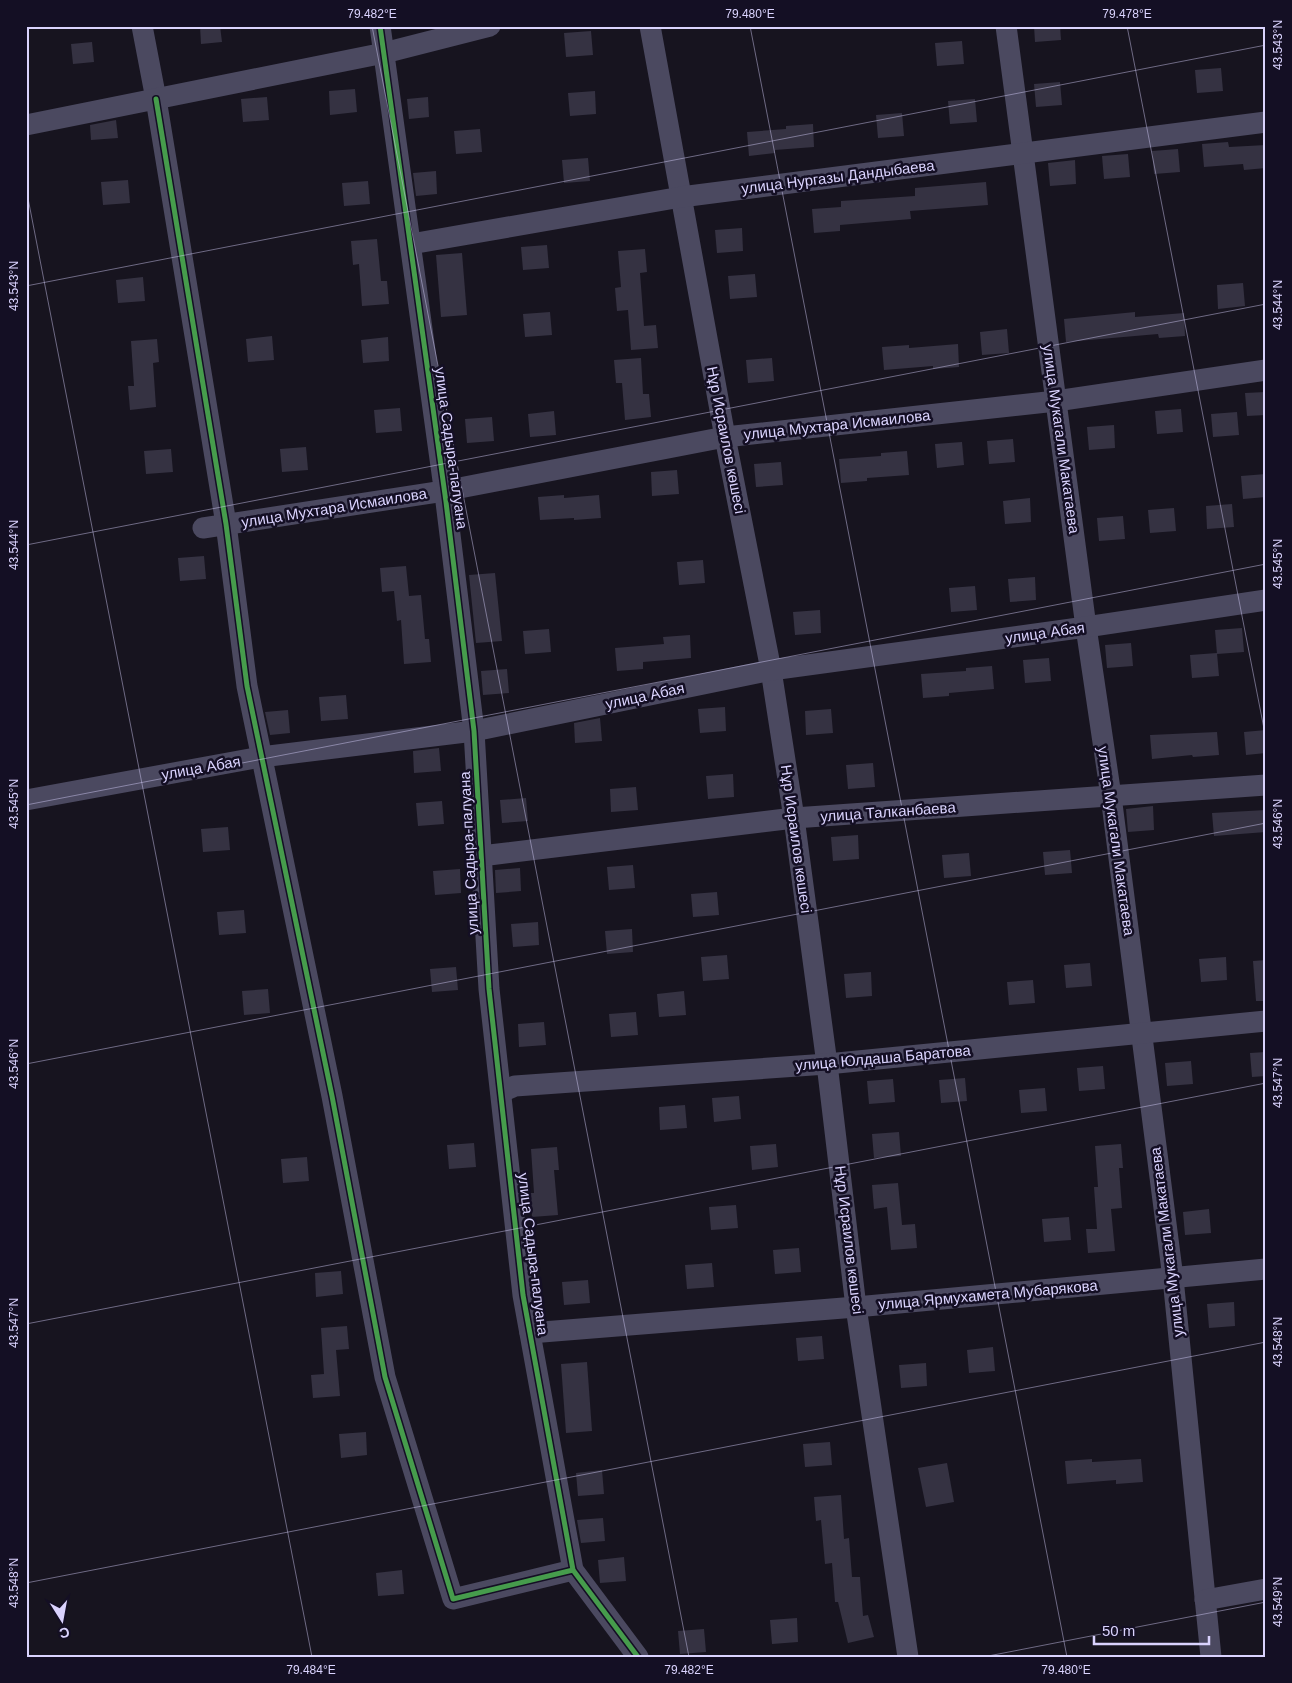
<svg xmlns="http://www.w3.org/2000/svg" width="1292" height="1683" viewBox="0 0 1292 1683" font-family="Arial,sans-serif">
<rect width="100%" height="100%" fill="#17141f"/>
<g fill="#353242">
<path d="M200,26h20l2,16 -21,2z"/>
<path d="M1034,26h26l1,14 -26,2z"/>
<path d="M591,31l2,24 -27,2 -2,-24z"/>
<path d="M962,41l2,23 -27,2 -2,-23z"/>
<path d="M92,42l2,20 -21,2 -2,-20z"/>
<path d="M1221,68l2,23 -26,2 -2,-23z"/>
<path d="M1060,82l2,23 -26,2 -2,-23z"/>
<path d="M355,89l2,23 -27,3 -1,-24z"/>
<path d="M595,91l1,23 -26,2 -2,-23z"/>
<path d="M267,97l2,23 -26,2 -2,-23z"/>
<path d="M428,97l1,20 -20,2 -2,-20z"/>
<path d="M975,99l2,23 -27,2 -2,-23z"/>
<path d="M902,113l2,23 -26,2 -2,-23z"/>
<path d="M116,120l2,18 -27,2 -1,-15z"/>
<path d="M813,124l1,23 -39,3v3l-26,3 -2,-24 39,-3v-3z"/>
<path d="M480,129l2,23 -26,2 -2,-23z"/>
<path d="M1228,142l1,5 37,-2v23l-22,2 -1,-6 -39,3 -2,-23z"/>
<path d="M1178,149l2,23 -26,2 -2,-23z"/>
<path d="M1128,154l2,23 -26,2 -2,-23z"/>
<path d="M588,158l2,23 -26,2 -2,-23z"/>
<path d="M1075,160l1,24 -26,2 -2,-23z"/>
<path d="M436,171l1,23 -21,2 -3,-23z"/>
<path d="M128,180l2,23 -27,2 -2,-23z"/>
<path d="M368,181l2,23 -26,2 -2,-23z"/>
<path d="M986,182l2,23 -78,6 1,8 -71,6v6l-26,2 -2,-24 29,-2v-6l74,-5v-8z"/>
<path d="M742,228l1,23 -26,2 -2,-23z"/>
<path d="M377,239l4,42h6l2,23 -27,2 -3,-42 -6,1 -2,-24z"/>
<path d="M547,245l2,23 -26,2 -2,-23z"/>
<path d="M645,249l2,23 -7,1 4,53 12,-1 2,23 -27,2 -3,-40 -11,1 -2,-23 6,-1 -3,-36z"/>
<path d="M462,253l5,62 -26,2 -5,-62z"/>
<path d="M755,274l2,23 -27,2 -2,-23z"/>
<path d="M143,277l2,24 -27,2 -2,-23z"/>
<path d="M1243,283l2,23 -27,3 -1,-24z"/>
<path d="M550,312l2,23 -27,2 -2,-23z"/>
<path d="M1135,312v5l49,-4 1,23 -26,2 -1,-4 -92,8 -2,-23z"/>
<path d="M1007,329l2,24 -27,2 -2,-23z"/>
<path d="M272,336l2,24 -26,2 -2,-23z"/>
<path d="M388,337l1,24 -26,2 -2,-23z"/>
<path d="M157,339l2,23 -6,1 3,44 -26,3 -2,-24h6l-3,-45z"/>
<path d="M958,344l1,23 -26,2v-3l-49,4 -2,-23 27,-2v3z"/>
<path d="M641,358l2,36h6l2,23 -26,3 -3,-37h-6l-2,-23z"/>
<path d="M772,358l2,23 -26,2 -2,-23z"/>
<path d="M1266,392v23l-19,1 -2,-23z"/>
<path d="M400,408l2,23 -26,2 -2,-23z"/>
<path d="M1181,409l2,23 -26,2 -2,-23z"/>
<path d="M554,411l2,24 -26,2 -2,-23z"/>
<path d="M1237,412l2,23 -26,2 -2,-23z"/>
<path d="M492,417l2,24 -27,2 -2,-24z"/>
<path d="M1114,425l1,23 -26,2 -2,-23z"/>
<path d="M1013,439l2,23 -26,2 -2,-23z"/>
<path d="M962,442l2,23 -27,3 -2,-24z"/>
<path d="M306,447l2,23 -26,2 -2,-23z"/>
<path d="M171,449l2,23 -27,2 -2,-23z"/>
<path d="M907,451l2,24 -42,3v3l-26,2 -2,-24 42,-3v-3z"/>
<path d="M781,462l2,23 -27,2 -2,-23z"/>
<path d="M677,470l2,24 -27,2 -1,-24z"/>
<path d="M1266,474v23l-23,2 -2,-23z"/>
<path d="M564,495v3l35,-3 2,23 -27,2v-2l-34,2 -2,-23z"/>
<path d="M1030,498l1,24 -26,2 -2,-23z"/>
<path d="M1232,504l2,23 -27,2 -1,-23z"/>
<path d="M1174,508l2,23 -26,2 -2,-23z"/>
<path d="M1123,516l2,23 -26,2 -2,-23z"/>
<path d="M204,556l2,23 -26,2 -2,-23z"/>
<path d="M703,560l2,23 -26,2 -2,-23z"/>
<path d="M406,566l3,30 12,-1 4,44h4l2,23 -27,2 -3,-44 -4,1 -3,-30 -12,1 -2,-24z"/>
<path d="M495,573l7,68 -26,2 -7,-68z"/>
<path d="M1035,577l1,23 -26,2 -2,-23z"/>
<path d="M975,586l2,24 -26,2 -2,-24z"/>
<path d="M820,610l1,23 -26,2 -2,-23z"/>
<path d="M1242,628l2,24 -27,2 -2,-24z"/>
<path d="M549,629l2,23 -26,2 -2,-23z"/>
<path d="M690,635l1,23 -48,4v7l-26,2 -2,-23 49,-4 -1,-7z"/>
<path d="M1131,643l2,23 -26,2 -2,-23z"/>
<path d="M1217,653l2,23 -27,2 -2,-23z"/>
<path d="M1049,658l2,23 -26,2 -2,-23z"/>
<path d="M992,666l2,23 -45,4v3l-26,2 -2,-24 45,-3v-3z"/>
<path d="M507,669l2,24 -26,2 -2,-24z"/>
<path d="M346,695l2,24 -27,2 -2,-24z"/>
<path d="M725,707l1,24 -26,2 -2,-24z"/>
<path d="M831,709l2,24 -27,2 -1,-24z"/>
<path d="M288,710l2,23 -20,2 -5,-23z"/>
<path d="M600,718l2,23 -27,2 -1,-20z"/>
<path d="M1266,730v23l-20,2 -2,-23z"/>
<path d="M1217,732l2,23 -26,2 -1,-2 -40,4 -2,-24z"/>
<path d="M439,748l2,23 -27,2 -1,-22z"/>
<path d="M873,763l2,24 -27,2 -2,-24z"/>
<path d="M733,774l1,23 -26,2 -2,-23z"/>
<path d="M636,787l2,23 -27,2 -1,-23z"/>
<path d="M526,798l2,23 -26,2 -2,-23z"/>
<path d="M442,801l2,23 -26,2 -2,-23z"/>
<path d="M1153,806l1,24 -26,2 -2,-23z"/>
<path d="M1266,810v22l-52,4 -2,-23z"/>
<path d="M228,827l2,23 -27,2 -2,-23z"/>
<path d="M858,835l1,24 -26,2 -2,-24z"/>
<path d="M1070,850l2,23 -27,2 -2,-23z"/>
<path d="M969,853l2,23 -27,2 -2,-23z"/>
<path d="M633,865l2,23 -26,2 -2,-23z"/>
<path d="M520,868l1,23 -25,2 -1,-23z"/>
<path d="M460,869l1,24 -26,2 -2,-24z"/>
<path d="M717,892l2,23 -26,2 -2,-23z"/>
<path d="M244,910l2,23 -27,2 -2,-23z"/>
<path d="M538,922l1,23 -26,2 -2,-23z"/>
<path d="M632,929l1,23 -26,2 -2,-23z"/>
<path d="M727,955l2,24 -26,2 -2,-24z"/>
<path d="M1226,957l1,23 -26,2 -2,-23z"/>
<path d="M1266,960v41h-10l-3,-40z"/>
<path d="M1090,963l2,23 -26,2 -2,-23z"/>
<path d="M456,967l2,23 -26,2 -2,-23z"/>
<path d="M871,972l1,24 -26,2 -2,-24z"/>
<path d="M1033,980l2,23 -26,2 -2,-23z"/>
<path d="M268,989l2,24 -26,2 -2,-24z"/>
<path d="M684,991l2,24 -27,2 -2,-23z"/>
<path d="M636,1012l2,23 -27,2 -2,-23z"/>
<path d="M544,1022l2,23 -27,2 -1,-23z"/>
<path d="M1266,1052v24l-14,1 -2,-24z"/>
<path d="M1191,1061l2,23 -26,2 -2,-23z"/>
<path d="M1103,1066l2,23 -26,2 -2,-23z"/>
<path d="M965,1078l2,23 -26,2 -2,-23z"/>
<path d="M893,1079l2,23 -26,2 -2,-23z"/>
<path d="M1045,1088l2,23 -26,2 -2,-23z"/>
<path d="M739,1096l2,23 -27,3 -2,-24z"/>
<path d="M685,1105l2,23 -27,2 -1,-23z"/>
<path d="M899,1132l2,24 -27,2 -2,-24z"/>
<path d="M474,1143l2,24 -27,2 -2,-24z"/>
<path d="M776,1144l2,23 -26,3 -2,-24z"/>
<path d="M1121,1144l2,24h-4l3,40 -11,1 4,42 -27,2 -2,-24h11l-3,-42h4l-3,-41z"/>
<path d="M557,1147l2,23h-5l4,45 -26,2 -2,-24h4l-3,-44z"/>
<path d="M307,1157l2,24 -26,2 -2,-24z"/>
<path d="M898,1183l4,42 13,-1 2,24 -26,2 -4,-43 -13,2 -2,-24z"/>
<path d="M736,1205l2,23 -27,2 -2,-23z"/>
<path d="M1209,1209l2,24 -26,2 -2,-23z"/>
<path d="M1069,1217l2,23 -27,2 -2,-23z"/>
<path d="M799,1248l2,24 -26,2 -2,-24z"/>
<path d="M712,1263l2,24 -27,2 -2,-24z"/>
<path d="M341,1271l2,23 -27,3 -1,-24z"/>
<path d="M588,1280l2,23 -26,2 -2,-23z"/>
<path d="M1234,1302l1,24 -26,2 -2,-24z"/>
<path d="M347,1326l2,23 -13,1 4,46 -27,2 -2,-23 13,-1 -3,-46z"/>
<path d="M822,1336l2,23 -26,2 -2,-23z"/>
<path d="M993,1347l2,24 -26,2 -2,-23z"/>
<path d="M587,1362l5,69 -26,2 -5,-69z"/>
<path d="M926,1363l1,23 -26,2 -2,-23z"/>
<path d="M366,1432l1,23 -26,3 -2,-24z"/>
<path d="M830,1442l2,23 -27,2 -2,-23z"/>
<path d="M1092,1459v3l49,-3 2,23 -27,2v-4l-49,4 -2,-23z"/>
<path d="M947,1463l7,39 -28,5 -8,-39z"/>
<path d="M602,1470l2,24 -26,2 -2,-23z"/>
<path d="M841,1495l3,44 5,-1 3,39h8l3,39 5,-1 6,22 -26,6 -10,-41h-3l-3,-39 -7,1 -4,-44 -5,1 -2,-24z"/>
<path d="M603,1518l2,23 -24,2 -4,-23z"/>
<path d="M624,1557l2,24 -26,2 -2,-23z"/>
<path d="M402,1570l2,24 -26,2 -2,-23z"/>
<path d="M797,1618l1,24 -26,2 -2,-24z"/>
<path d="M704,1629l2,23 -26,2 -2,-23z"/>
</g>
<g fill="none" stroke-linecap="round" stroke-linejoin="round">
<g stroke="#4b4960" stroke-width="21">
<path d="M142,26l14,73 70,425 21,162 85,410 53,281 68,222 120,-29"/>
<path d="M380,26l66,476 28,229 15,258 34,306 50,275 65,87"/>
<path d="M650,26l75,411 46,233 23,148 33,246 29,243 52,350"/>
<path d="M1006,26l80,601 25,169 62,482 38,379"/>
<path d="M26,125l358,-72 106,-27"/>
<path d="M411,244l270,-47 585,-75"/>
<path d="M203,528l241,-37 281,-54 331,-36 210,-31"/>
<path d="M26,800l235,-43 213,-26 297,-61 315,-43 180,-27"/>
<path d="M481,856l313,-38 472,-33"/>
<path d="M501,1092l14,-6 312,-22 439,-43"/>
<path d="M530,1333l326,-26 410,-38"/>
<path d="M1205,1600l61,-11"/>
</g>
<defs>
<g id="cycleway">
<path d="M380,26l66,476 28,229 15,258 34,306 50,275 65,87"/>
<path d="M156,99l70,425 21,162 85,410 53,281 68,222 120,-29"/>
</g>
</defs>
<use href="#cycleway" stroke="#140f24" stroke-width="8"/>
<use href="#cycleway" stroke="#469c4c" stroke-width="5"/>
</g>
<path fill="none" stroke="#dad3fe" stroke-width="1" stroke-opacity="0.45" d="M372,26l317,1631M750,26l317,1631M1127,26l139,713M26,188l286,1469M26,286l1240,-241M26,545l1240,-241M26,805l1240,-241M26,1064l1240,-241M26,1324l1240,-241M26,1583l1240,-241M983,1657l283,-55"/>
<g text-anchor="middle" stroke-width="5" stroke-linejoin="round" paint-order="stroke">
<g font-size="15" fill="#dad3fe" stroke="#140f24">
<text transform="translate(838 177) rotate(-7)" y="5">улица Нургазы Дандыбаева</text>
<text transform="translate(837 425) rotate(-6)" y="5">улица Мухтара Исмаилова</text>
<text transform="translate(1061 439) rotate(82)" y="5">улица Мукагали Макатаева</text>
<text transform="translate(726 440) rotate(79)" y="5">Нұр Исраилов көшесі</text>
<text transform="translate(451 448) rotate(82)" y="5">улица Садыра-палуана</text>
<text transform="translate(334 508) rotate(-9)" y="5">улица Мухтара Исмаилова</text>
<text transform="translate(1045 633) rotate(-8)" y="5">улица Абая</text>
<text transform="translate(645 696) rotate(-12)" y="5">улица Абая</text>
<text transform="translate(201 768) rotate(-10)" y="5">улица Абая</text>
<text transform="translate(888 812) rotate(-4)" y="5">улица Талканбаева</text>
<text transform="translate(796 839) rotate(82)" y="5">Нұр Исраилов көшесі</text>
<text transform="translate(1116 841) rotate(82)" y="5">улица Мукагали Макатаева</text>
<text transform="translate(469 853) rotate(-93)" y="5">улица Садыра-палуана</text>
<text transform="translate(883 1058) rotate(-5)" y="5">улица Юлдаша Баратова</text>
<text transform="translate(849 1240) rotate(83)" y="5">Нұр Исраилов көшесі</text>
<text transform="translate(1167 1242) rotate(-97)" y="5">улица Мукагали Макатаева</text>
<text transform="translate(533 1254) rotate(83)" y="5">улица Садыра-палуана</text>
<text transform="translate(988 1295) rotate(-5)" y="5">улица Ярмухамета Мубарякова</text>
</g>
</g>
<rect width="1292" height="1683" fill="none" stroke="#140f24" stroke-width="55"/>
<g transform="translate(62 1620) rotate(169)" stroke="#140f24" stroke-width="4" paint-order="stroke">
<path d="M0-4L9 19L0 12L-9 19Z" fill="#dad3fe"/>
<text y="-8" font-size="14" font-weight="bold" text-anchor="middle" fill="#dad3fe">С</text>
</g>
<path d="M1094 1636v8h115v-8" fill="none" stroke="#dad3fe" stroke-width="2.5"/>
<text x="1102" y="1636" font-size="15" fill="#dad3fe" stroke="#140f24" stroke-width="4" paint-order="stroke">50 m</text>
<rect x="28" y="28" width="1236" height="1628" fill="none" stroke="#dad3fe" stroke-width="2"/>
<g font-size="12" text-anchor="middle" fill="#dad3fe">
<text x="372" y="18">79.482°E</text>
<text x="750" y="18">79.480°E</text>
<text x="1127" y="18">79.478°E</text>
<text transform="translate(1278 45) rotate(-90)" y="4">43.543°N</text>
<text transform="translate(14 286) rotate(-90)" y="4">43.543°N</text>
<text transform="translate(1278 305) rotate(-90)" y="4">43.544°N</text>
<text transform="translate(14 545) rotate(-90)" y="4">43.544°N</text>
<text transform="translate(1278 564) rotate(-90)" y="4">43.545°N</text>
<text transform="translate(14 804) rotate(-90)" y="4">43.545°N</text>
<text transform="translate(1278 824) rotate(-90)" y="4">43.546°N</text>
<text transform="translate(14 1064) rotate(-90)" y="4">43.546°N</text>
<text transform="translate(1278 1083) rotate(-90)" y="4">43.547°N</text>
<text transform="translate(14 1323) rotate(-90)" y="4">43.547°N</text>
<text transform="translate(1278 1342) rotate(-90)" y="4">43.548°N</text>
<text transform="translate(14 1583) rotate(-90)" y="4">43.548°N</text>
<text transform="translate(1278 1602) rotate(-90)" y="4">43.549°N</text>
<text x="311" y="1674">79.484°E</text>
<text x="689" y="1674">79.482°E</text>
<text x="1066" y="1674">79.480°E</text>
</g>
</svg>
